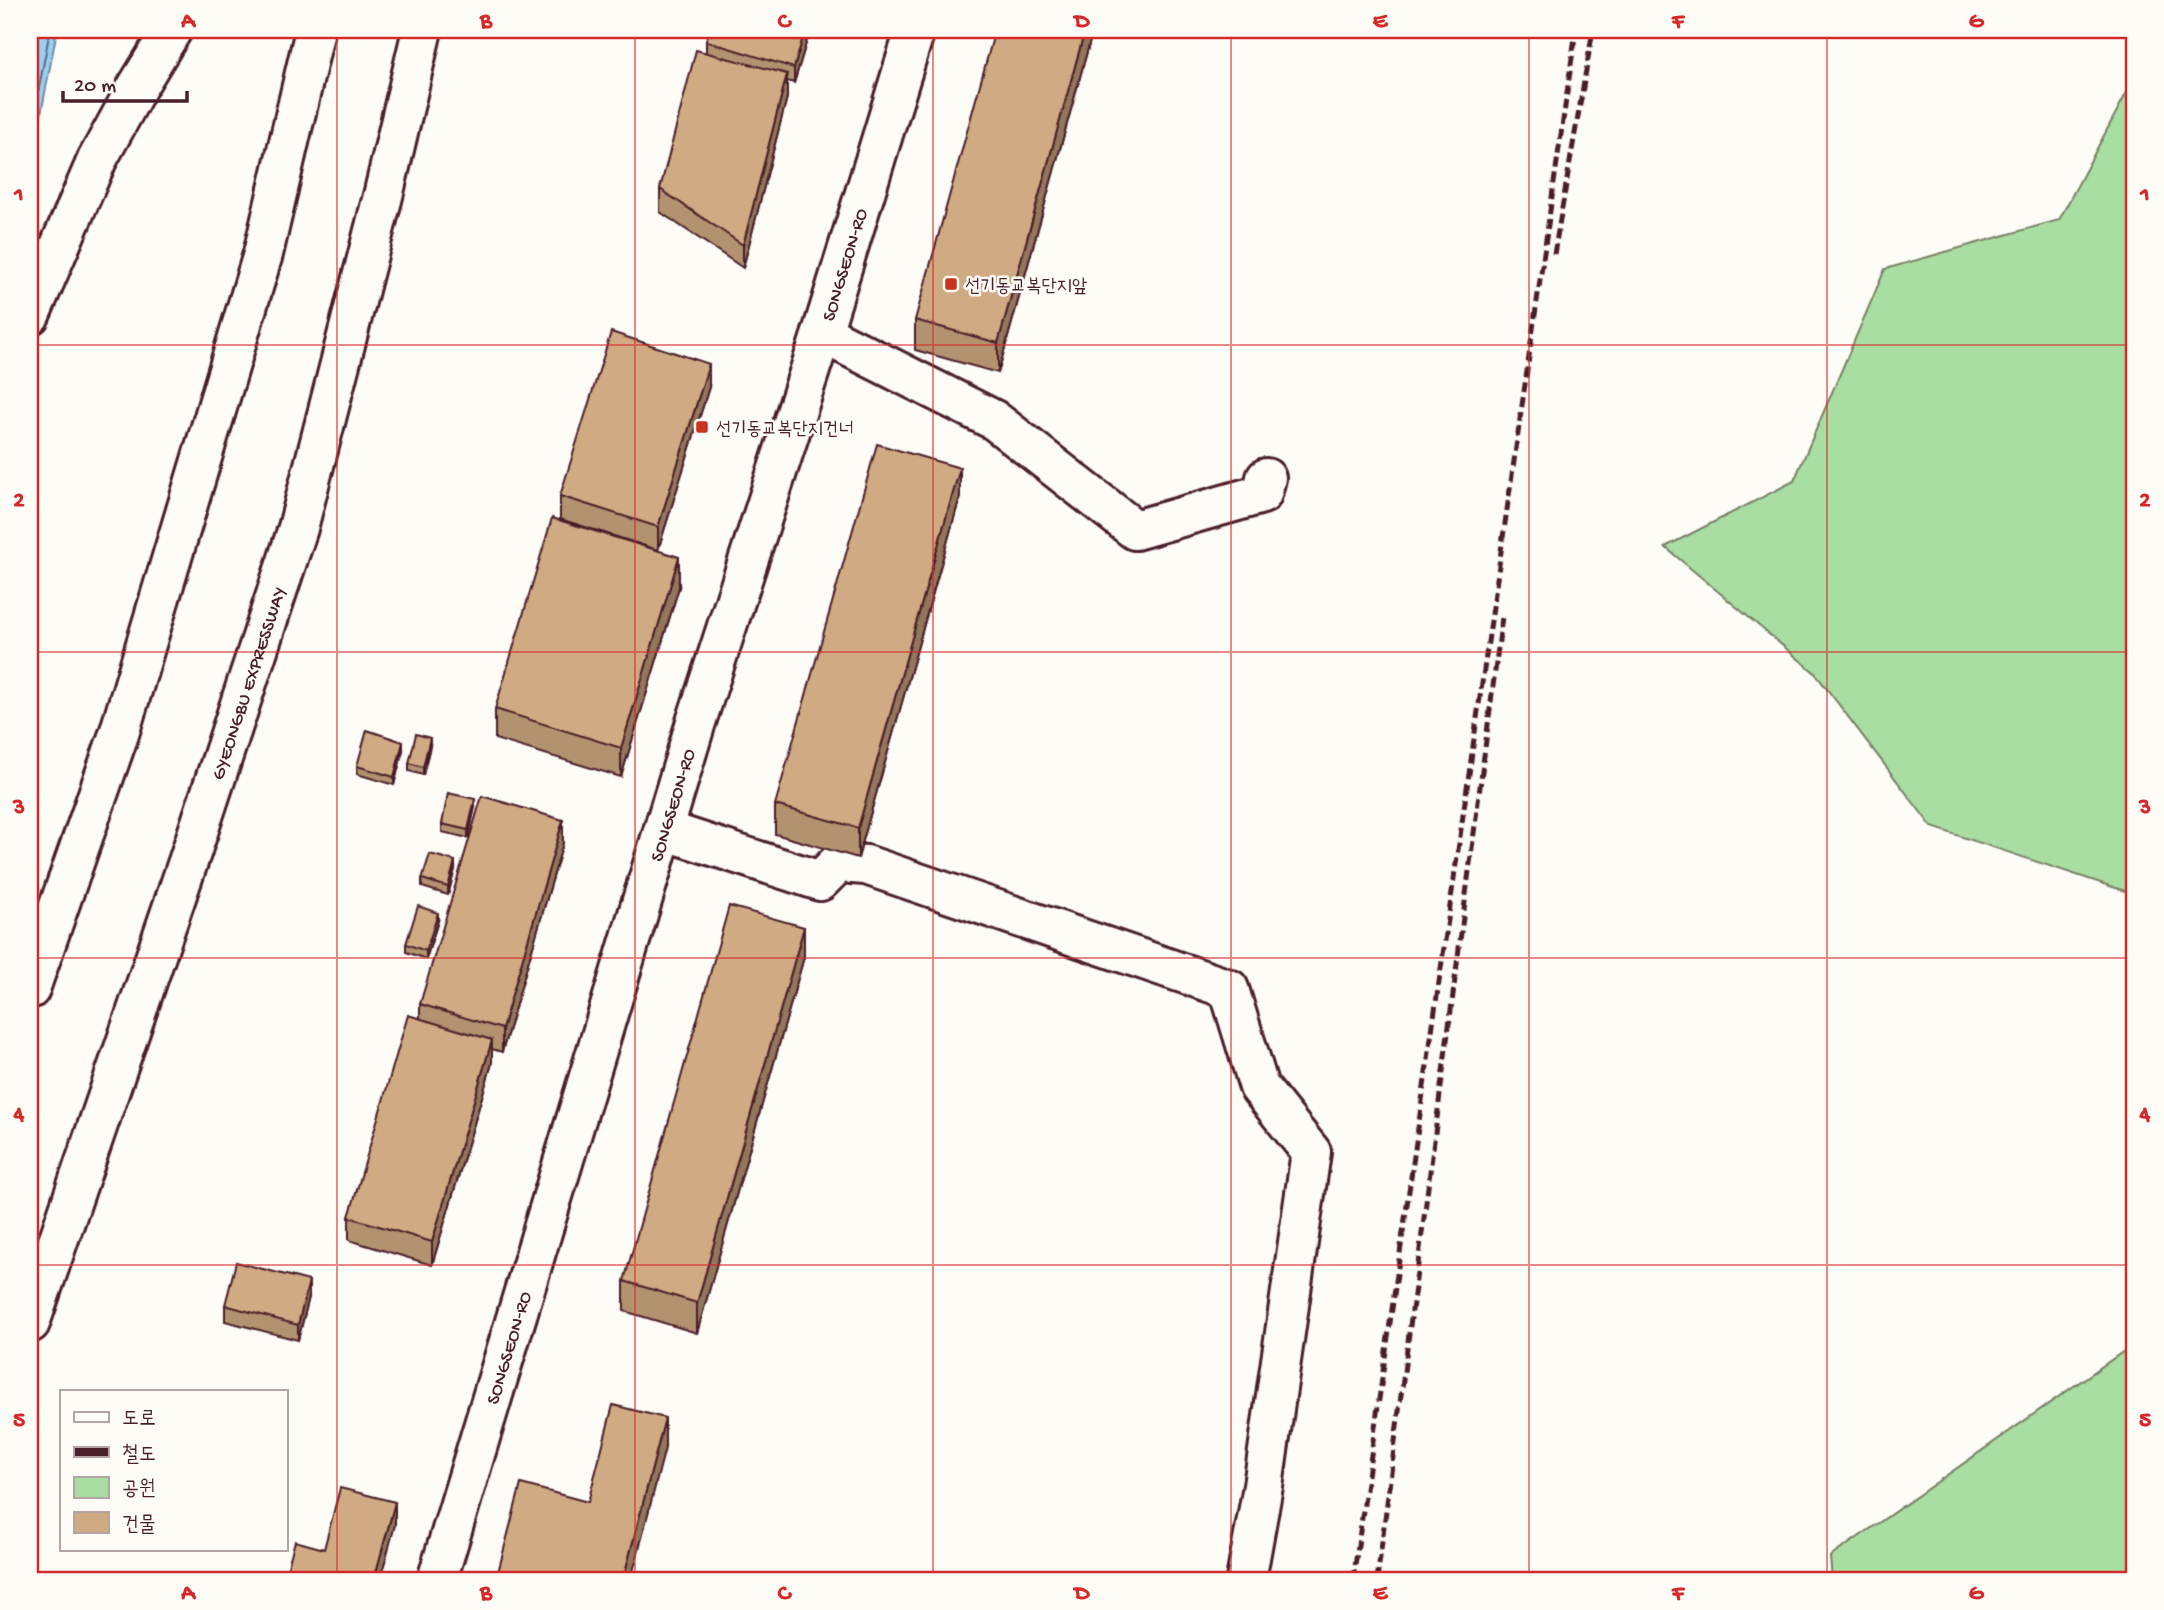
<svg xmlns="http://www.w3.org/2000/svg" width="2164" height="1610" viewBox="0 0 2164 1610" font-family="'Gochi Hand','Poor Story',sans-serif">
<rect width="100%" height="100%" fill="#fdfcf7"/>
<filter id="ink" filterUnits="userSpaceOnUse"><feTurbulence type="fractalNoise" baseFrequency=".0143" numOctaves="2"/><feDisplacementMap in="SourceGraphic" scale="14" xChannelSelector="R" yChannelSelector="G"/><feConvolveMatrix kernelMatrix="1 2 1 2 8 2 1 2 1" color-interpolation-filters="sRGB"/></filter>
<g filter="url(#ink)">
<g fill="#a8dea2" stroke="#797e66" stroke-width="2">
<path d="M2134,79v815l-202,-67 -118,-155 -149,-125 129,-66 91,-212 174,-49z"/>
<path d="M2134,1344v236h-302l-2,-23z"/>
</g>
<path fill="#95d0f5" stroke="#7789a4" stroke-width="2" d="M30,30h27l-27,142z"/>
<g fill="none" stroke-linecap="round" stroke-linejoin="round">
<path stroke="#68667c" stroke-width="2" d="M30,135l20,-105"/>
<defs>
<g id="minor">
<path d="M30,315l67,-155 40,-73 35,-57"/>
<path d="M822,333l172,87 141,110 127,-36 4,-16"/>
<path d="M664,830l156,51 18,-18 28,2 363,124 30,98 52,65 -48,334 -17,94"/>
</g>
<g id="major">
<path id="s1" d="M437,1580l259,-858 126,-389 93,-303"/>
</g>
<g id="highway">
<path d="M30,989l89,-255 144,-480 52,-224"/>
<path id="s2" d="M30,1323l159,-464 109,-331 86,-336 38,-162"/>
</g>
</defs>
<use href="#minor" stroke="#4a1f2b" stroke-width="44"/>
<use href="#major" stroke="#4a1f2b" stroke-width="44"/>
<use href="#highway" stroke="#4a1f2b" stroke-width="44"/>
<use href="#minor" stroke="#fdfcf7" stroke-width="38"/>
<use href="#major" stroke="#fdfcf7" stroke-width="38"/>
<use href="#highway" stroke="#fdfcf7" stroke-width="38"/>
<g stroke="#4a1f2b" stroke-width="5" stroke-dasharray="10 5" stroke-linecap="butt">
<path d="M1554,254l39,-224"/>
<path d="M1353,1580l223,-1550"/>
<path d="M1377,1580l125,-963"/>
</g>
</g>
<g fill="#b39270" stroke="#4a1f2b" stroke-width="2">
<path d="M709,30h101l-16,53 -7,-2v16l-44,171 -83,-56v-23l46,-137v-11z"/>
<path d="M1093,30l-95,343 -83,-23v-30z"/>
<path d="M709,387l-51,163 -98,-31v-23z"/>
<path d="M960,497l-102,361 -83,-24v-29z"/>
<path d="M679,587l-58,190 -126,-38v-30z"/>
<path d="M430,746l-7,29 -14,-4v-8z"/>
<path d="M403,750l-9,35 -37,-11v-8z"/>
<path d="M475,807l-7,31 -26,-6v-8z"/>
<path d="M563,843l-61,209 -10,-3v14l-60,202 -83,-25v-23l71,-198v-15z"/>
<path d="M455,869l-7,26 -26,-8v-8z"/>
<path d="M438,921l-12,38 -20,-7v-8z"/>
<path d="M804,957l-107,376 -73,-22v-30z"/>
<path d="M309,1297l-11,43 -73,-19v-16z"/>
</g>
<g fill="#92775b" stroke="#4a1f2b" stroke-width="2">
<path d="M805,30h5l-16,53v-15z"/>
<path d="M1085,30h8l-95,343v-30z"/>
<path d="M787,74v23l-44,171v-23z"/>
<path d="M709,364v23l-51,163v-23z"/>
<path d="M960,468v29l-102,361v-30z"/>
<path d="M679,557v30l-58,190v-29z"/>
<path d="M430,738v8l-7,29v-8z"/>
<path d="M403,742v8l-9,35v-8z"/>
<path d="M475,799v8l-7,31v-8z"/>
<path d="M563,820v23l-61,209v-23z"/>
<path d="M455,861v8l-7,26v-8z"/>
<path d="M438,913v8l-12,38v-8z"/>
<path d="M804,927v30l-107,376v-30z"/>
<path d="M492,1040v23l-60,202v-23z"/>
<path d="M309,1281v16l-11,43v-15z"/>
<path d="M665,1418v30l-34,132h-8z"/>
<path d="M395,1502v23l-15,55h-6z"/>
</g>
<g fill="#d0aa82" stroke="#4a1f2b" stroke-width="2">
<path d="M709,30h96l-11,38 -88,-27z"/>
<path d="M995,30h90l-87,313 -83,-23z"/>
<path d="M696,50l91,24 -44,171 -83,-56z"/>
<path d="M611,332l98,32 -51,163 -98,-31z"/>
<path d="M877,444l83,24 -102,360 -83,-23z"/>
<path d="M552,518l127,39 -58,191 -126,-39z"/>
<path d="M367,730l36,12 -9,35 -37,-11z"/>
<path d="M416,734l14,4 -7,29 -14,-4z"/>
<path d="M448,793l27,6 -7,31 -26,-6z"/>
<path d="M482,796l81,24 -61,209 -82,-25z"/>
<path d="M430,854l25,7 -7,26 -26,-8z"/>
<path d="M418,906l20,7 -12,38 -20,-7z"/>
<path d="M729,906l75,21 -107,376 -73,-22z"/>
<path d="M408,1015l84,25 -60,202 -83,-25z"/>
<path d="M236,1262l73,19 -11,44 -73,-20z"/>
<path d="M613,1405l52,13 -42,162h-127l25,-96 67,18z"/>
<path d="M340,1488l55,14 -21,78h-90l11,-39 29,8z"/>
</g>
</g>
<path fill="none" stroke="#d62828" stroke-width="2" stroke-opacity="0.55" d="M337,30v1550M635,30v1550M933,30v1550M1231,30v1550M1529,30v1550M1827,30v1550M30,345h2104M30,652h2104M30,958h2104M30,1265h2104"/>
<g fill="#c8321e" stroke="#fdfcf7" stroke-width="2.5">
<rect x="944" y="277" width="14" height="14" rx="3.5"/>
<rect x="695" y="420" width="14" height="14" rx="3.5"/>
</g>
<g text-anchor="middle" stroke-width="5" stroke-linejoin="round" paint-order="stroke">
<g font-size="19" fill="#4a1f2b" stroke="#fdfcf7">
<text dy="7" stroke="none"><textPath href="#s1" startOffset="1377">SONGSEON-RO</textPath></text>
<text dy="7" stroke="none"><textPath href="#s2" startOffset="676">GYEONGBU EXPRESSWAY</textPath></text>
<text dy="7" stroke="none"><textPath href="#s1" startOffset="810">SONGSEON-RO</textPath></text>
<text dy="7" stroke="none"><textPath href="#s1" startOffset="243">SONGSEON-RO</textPath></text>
</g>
<g font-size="19" fill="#4a1f2b" stroke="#fdfcf7" text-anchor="start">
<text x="965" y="291">선기동교복단지앞</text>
<text x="716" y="434">선기동교복단지건너</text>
</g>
</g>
<rect width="2164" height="1610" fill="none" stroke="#fdfcf7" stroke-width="77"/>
<rect x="60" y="1390" width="228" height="161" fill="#fdfcf7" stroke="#b5a4a5" stroke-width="2"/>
<rect x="74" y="1412" width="35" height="10" fill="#fdfcf7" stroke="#b5a4a5" stroke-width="2"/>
<text x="122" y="1424" font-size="21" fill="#4a1f2b">도로</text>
<rect x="74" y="1447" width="35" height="10" fill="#4a1f2b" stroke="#b5a4a5" stroke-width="2"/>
<text x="122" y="1460" font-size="21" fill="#4a1f2b">철도</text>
<rect x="74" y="1477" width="35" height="21" fill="#a8dea2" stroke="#b5a4a5" stroke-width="2"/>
<text x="122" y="1494" font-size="21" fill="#4a1f2b">공원</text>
<rect x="74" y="1512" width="35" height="21" fill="#d0aa82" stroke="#b5a4a5" stroke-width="2"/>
<text x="122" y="1530" font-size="21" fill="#4a1f2b">건물</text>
<path d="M63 91v10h124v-10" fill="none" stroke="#4a1f2b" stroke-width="3.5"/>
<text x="74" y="91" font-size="21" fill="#4a1f2b" stroke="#fdfcf7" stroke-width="5" paint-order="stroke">20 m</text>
<rect x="38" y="38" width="2088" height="1534" fill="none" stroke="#d62828" stroke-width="2.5"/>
<g font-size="23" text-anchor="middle" font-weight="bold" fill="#d62828">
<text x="188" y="27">A</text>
<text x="486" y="27">B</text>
<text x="784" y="27">C</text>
<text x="1082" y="27">D</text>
<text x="1380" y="27">E</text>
<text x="1678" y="27">F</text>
<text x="1976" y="27">G</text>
<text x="19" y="200">1</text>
<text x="2145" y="200">1</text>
<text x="19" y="506">2</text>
<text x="2145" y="506">2</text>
<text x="19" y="813">3</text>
<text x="2145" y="813">3</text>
<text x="19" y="1120">4</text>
<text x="2145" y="1120">4</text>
<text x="19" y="1426">5</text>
<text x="2145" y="1426">5</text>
<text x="188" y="1599">A</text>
<text x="486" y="1599">B</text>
<text x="784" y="1599">C</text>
<text x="1082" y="1599">D</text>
<text x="1380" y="1599">E</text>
<text x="1678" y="1599">F</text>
<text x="1976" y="1599">G</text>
</g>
</svg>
